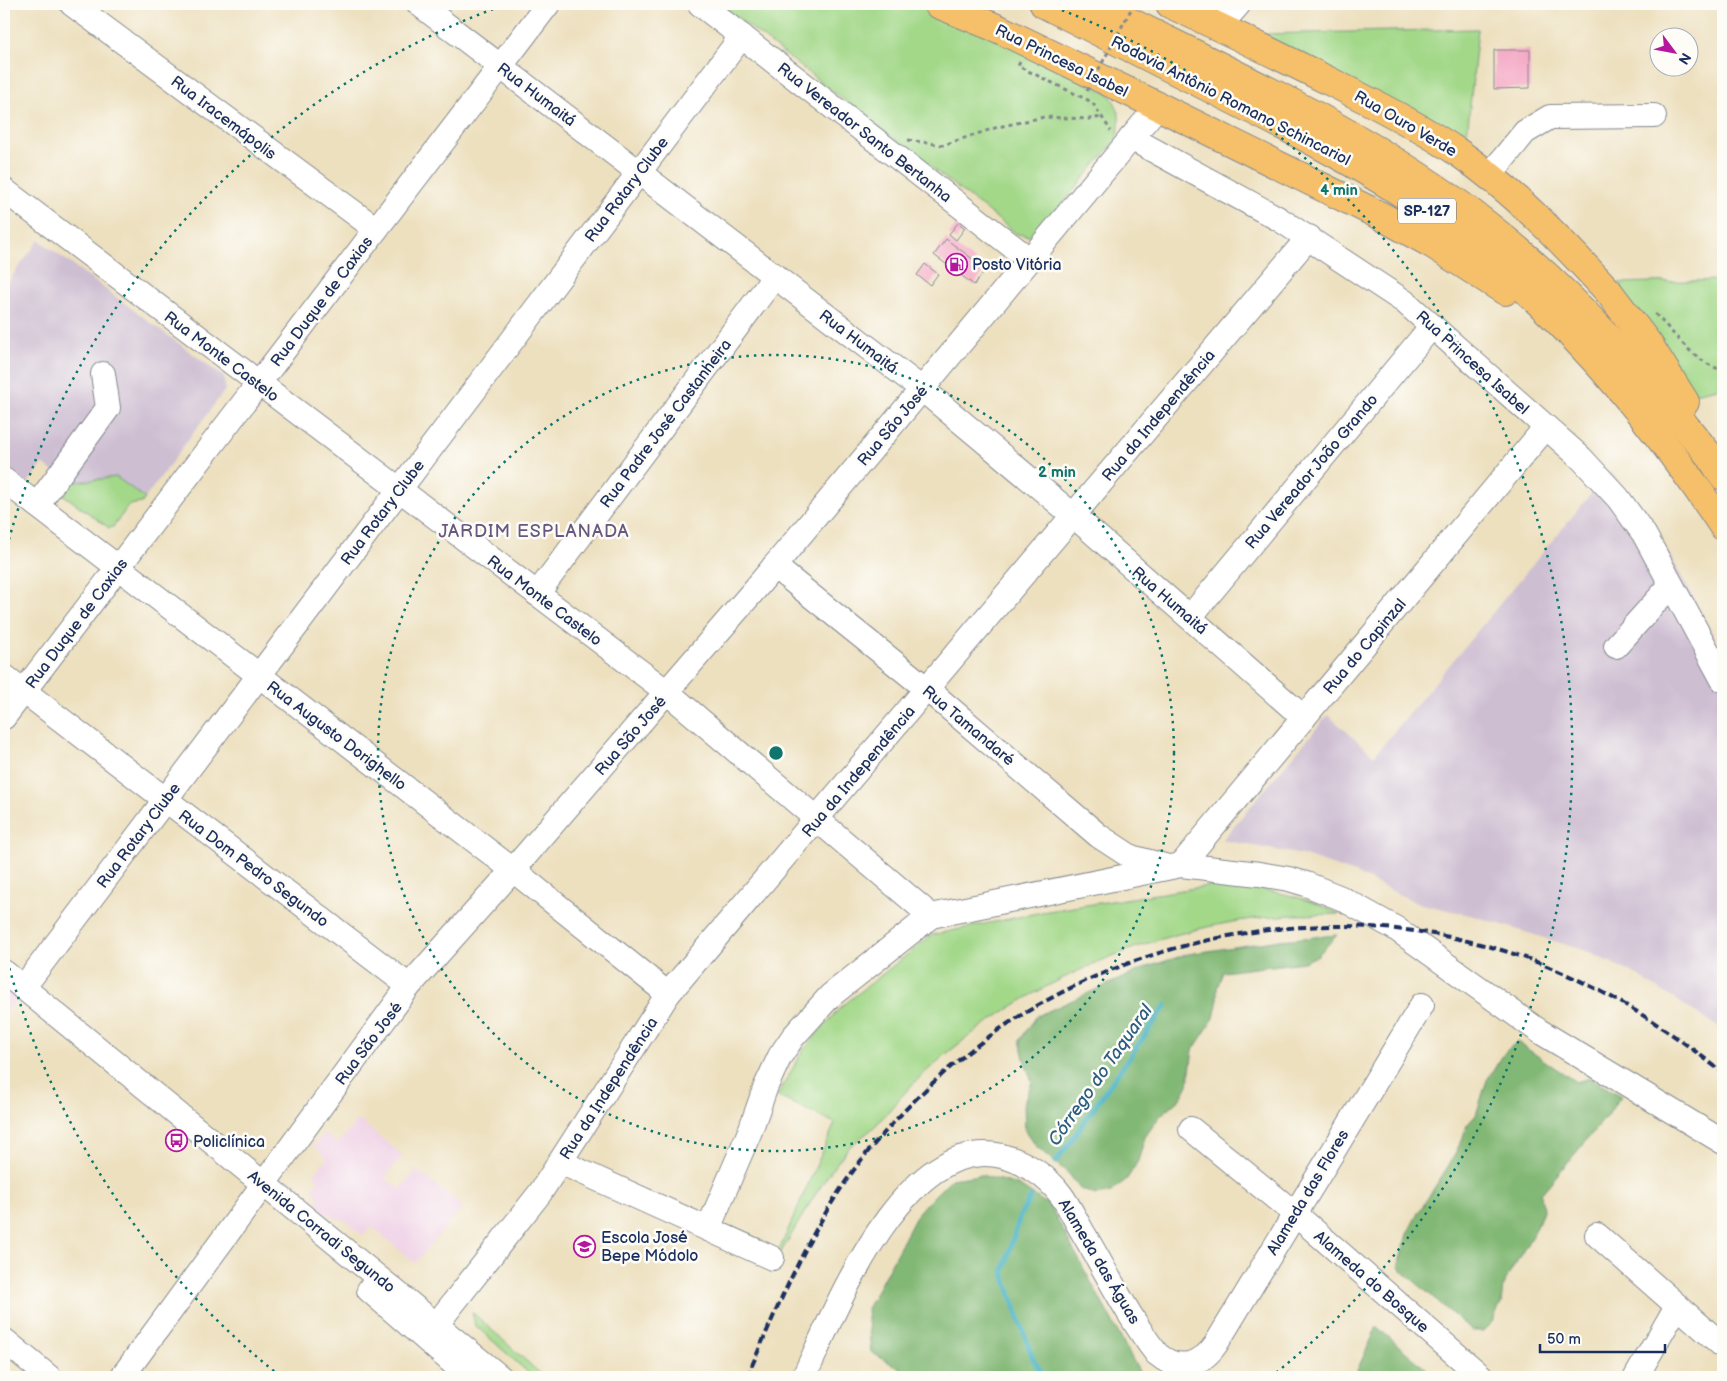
<svg xmlns="http://www.w3.org/2000/svg" width="1727" height="1381" viewBox="0 0 1727 1381" font-family="'Balsamiq Sans',sans-serif">
<rect width="100%" height="100%" fill="#fdfcf7"/>
<filter id="ink" filterUnits="userSpaceOnUse"><feTurbulence type="fractalNoise" baseFrequency=".02" numOctaves="2"/><feDisplacementMap in="SourceGraphic" scale="10" xChannelSelector="R" yChannelSelector="G"/><feConvolveMatrix kernelMatrix="1 2 1 2 8 2 1 2 1" color-interpolation-filters="sRGB"/></filter>
<filter id="wash" filterUnits="userSpaceOnUse"><feTurbulence type="fractalNoise" baseFrequency=".0096" numOctaves="4" result="noise"/><feDisplacementMap in="SourceGraphic" scale="20" xChannelSelector="R" yChannelSelector="G"/><feGaussianBlur stdDeviation="1.12" result="paint"/><feColorMatrix in="noise" values="0 0 0 0 0 0 0 0 0 0 0 0 0 0 0 0 0 1.4 0 .05"/><feComposite in="paint" operator="in"/></filter>
<g filter="url(#wash)">
<rect width="100%" height="100%" fill="#ede0bf"/>
<g fill="#efd0e6">
<path d="M4,984l16,12 -16,20z"/>
<path d="M358,1119l44,36 -17,23 15,11 17,-19 46,37 -48,56 -43,-36 -10,8 -17,-15 -9,-1 -11,-6 -7,-8v-10l-6,-6 7,-8 -5,-7 13,-16 -13,-12 11,-13 13,11z"/>
</g>
<g fill="#cdbed2">
<path d="M39,240l185,137 1,13 -80,108 -29,-21 -48,6 -25,-19 -16,20 -23,-18v-179z"/>
<path d="M1610,471l44,55 69,127v377l-88,-56 -46,-22 -115,-36 -57,-13 -62,-30 -53,-18 -80,-15 106,-125 46,41z"/>
</g>
<g fill="#a3d889" stroke="#5f8474">
<path d="M720,4h194l59,23 136,67c12,15 13,30 6,47l-75,89 -11,6 -12,-2z"/>
<path d="M1478,29l-12,116 -205,-111z"/>
<path d="M1723,280v107l-34,7 -71,-111z"/>
<path d="M116,477l29,21 -3,5 -13,2 -16,22 -4,1 -48,-35 7,-10z"/>
<path d="M1214,885c48,3 83,8 126,29 -20,1 -41,0 -61,2 -134,12 -268,73 -365,167 -13,13 -25,28 -38,42 -9,10 -23,16 -31,27 -29,37 -51,79 -75,119l65,-148 -58,-27 27,-47 37,-42 91,-72 110,-23z"/>
<path d="M472,1312l72,65h-11l-58,-52z"/>
</g>
<g fill="#82b875" stroke="#4e746a">
<path d="M1337,935l-20,21 -13,6 -81,10 -6,16v16l-3,14 -21,32 -5,35 -7,13 -21,18 -15,21 -7,24 -11,18 -16,13 -15,3 -16,-6 -11,-15 -32,-27 -12,-16 -1,-28 8,-21 -8,-23 -4,-19 17,-24 110,-49 41,-13 92,-14z"/>
<path d="M1517,1042l59,40 14,-4 31,18 -15,21 -65,77 2,16 -6,17 -34,58 -2,19 -9,18 -9,9h-11l-74,-64 9,-33 11,-21 31,-48 13,-25 5,-15 9,-10 11,-35 18,-28z"/>
<path d="M981,1175l37,10 32,21 92,171h-228l-43,-25 -4,-43 52,-98 32,-32z"/>
<path d="M1377,1327l58,50h-81z"/>
</g>
<g fill="none" stroke-linecap="round" stroke-linejoin="round">
<g stroke="#47b2c4" stroke-width="5">
<path d="M1056,1162l110,-157"/>
<path d="M1031,1197l-11,19 -17,56 30,87 11,18"/>
</g>
</g>
<g id="blocks">
<g fill="#f4a5c3">
<path d="M1494,50h36v38l-36,1z"/>
<path d="M958,223l7,5 -9,12 -7,-6z"/>
<path d="M946,239l40,30 -12,16 -40,-30z"/>
<path d="M925,264l13,10 -8,11 -13,-10z"/>
</g>
</g>
</g>
<g filter="url(#ink)">
<use href="#blocks" fill-opacity="0" stroke="#84888e" stroke-width="1"/>
<g fill="none" stroke-linecap="round" stroke-linejoin="round">
<defs>
<g id="minor">
<path d="M72,4l304,225"/>
<path d="M419,4l503,385 152,127 230,202"/>
<path d="M700,4l330,256"/>
<path d="M1219,27l20,-23"/>
<path d="M1131,138l148,81 126,83 176,156 37,40 26,36 79,146"/>
<path d="M1489,176l36,-44 25,-15 104,-1"/>
<path d="M4,190l663,502 264,224"/>
<path d="M4,480l509,390 155,124"/>
<path d="M37,505l71,-97 -5,-34"/>
<path d="M774,566l153,123 172,147 32,21 34,9"/>
<path d="M537,594l238,-318"/>
<path d="M1190,617l242,-291"/>
<path d="M1616,646l55,-61"/>
<path d="M4,676l405,310"/>
<path d="M4,717l544,-713"/>
<path d="M1181,865l365,-438"/>
<path d="M4,972l496,405"/>
<path d="M23,988l719,-952"/>
<path d="M1191,1129l103,84 188,164"/>
<path d="M560,1162l212,96"/>
<path d="M708,1229l42,-98 16,-45 14,-30 13,-19 37,-41 101,-80 250,-51 78,9 30,5 17,5 35,14 54,30 144,103 184,111"/>
<path d="M1597,1235l126,111"/>
<path d="M369,1290l100,87"/>
<path d="M436,1325l104,-132 128,-199 641,-757"/>
<path d="M4,1340l45,37"/>
<path d="M122,1377l287,-391 104,-116 243,-282 402,-482"/>
<path d="M804,1377c32,-68 100,-244 198,-221 23,6 45,20 59,39 8,11 14,24 21,36 24,40 46,86 75,123 21,18 44,12 59,-10l206,-339"/>
<path d="M1636,1377l41,-71"/>
</g>
<g id="major">
<path d="M938,4l61,25 159,77"/>
<path d="M1170,4c58,27 116,55 173,84 40,20 79,40 116,65 56,39 103,88 149,138"/>
</g>
<g id="highway">
<path d="M1044,4c63,32 127,64 191,97 79,40 159,81 229,136 103,81 187,181 259,289"/>
<path d="M1094,4c133,67 273,128 392,220 87,68 158,150 227,236l10,16"/>
<path d="M1158,106l223,110 51,28 73,47"/>
<path d="M1608,291l41,54 36,57"/>
</g>
</defs>
<use href="#minor" stroke="#84888e" stroke-width="26"/>
<use href="#major" stroke="#84888e" stroke-width="30"/>
<use href="#highway" stroke="#84888e" stroke-width="30"/>
<g stroke="#84888e" stroke-width="3" stroke-dasharray="4 4" stroke-linecap="butt">
<path d="M1020,62l-2,4 74,36 19,29"/>
<path d="M908,140l35,5 55,-18 46,-10 46,2 12,-2"/>
<path d="M1655,314c19,19 41,50 68,56"/>
</g>
<use href="#minor" stroke="#fff" stroke-width="24"/>
<use href="#major" stroke="#f6c06b" stroke-width="28"/>
<use href="#highway" stroke="#f6c06b" stroke-width="28"/>
<path stroke="#1b2f5e" stroke-width="4" stroke-dasharray="8 4" stroke-linecap="butt" d="M747,1377c37,-85 73,-174 137,-244 37,-42 81,-82 128,-112 148,-95 339,-122 505,-66 76,26 145,68 206,118"/>
<path stroke="#84888e" stroke-width="3" stroke-dasharray="4 4" stroke-linecap="butt" d="M1087,91l47,-87"/>
</g>
</g>
<g fill="none" stroke="#0f766e" stroke-width="2.5" stroke-dasharray="2.5 5">
<circle cx="776" cy="753" r="398"/>
<path d="M280 1376A796 796 0 0 1 5 952M5 554A796 796 0 0 1 504 5M1048 5A796 796 0 0 1 1272 1376"/>
</g>
<defs>
<symbol id="fuel-ring" viewBox="-11 -11 22 22"><circle r="9.5" fill="#fdfcf7" stroke="#b5179e" stroke-width="1.5"/><path d="M-5.5-6h7V0h2V4h1.3V-2.5L3-4.5l.8-.8L6-3V5H2.5V1h-1V6h-7ZM-4.2-4.7v3.2H.2V-4.7Z" fill="#b5179e"/></symbol>
<symbol id="bus-ring" viewBox="-11 -11 22 22"><circle r="9.5" fill="#fdfcf7" stroke="#b5179e" stroke-width="1.5"/><path d="M-5-6H5V4H4V6H2V4H-2V6H-4V4H-5ZM-3.5-4V0h7V-4ZM-3.5 1.2v1.5H-2V1.2ZM2 1.2v1.5H3.5V1.2Z" fill="#b5179e"/></symbol>
<symbol id="school-ring" viewBox="-11 -11 22 22"><circle r="9.5" fill="#fdfcf7" stroke="#b5179e" stroke-width="1.5"/><path d="M0-5L7-2L0 1L-7-2ZM-4 1L0 2.5L4 1V4Q0 6-4 4Z" fill="#b5179e"/></symbol>
</defs>
<g fill-rule="evenodd">
<use href="#fuel-ring" x="944" y="252" width="25" height="25"/>
<use href="#bus-ring" x="164" y="1128" width="25" height="25"/>
<use href="#school-ring" x="572" y="1234" width="25" height="25"/>
</g>
<g text-anchor="middle" stroke-width="5" stroke-linejoin="round" paint-order="stroke">
<rect fill="#fdfcf7" stroke="#5f6c8c" stroke-width="1" x="1398" y="198.5" width="58" height="25" rx="4"/>
<g font-size="15" font-weight="bold" fill="#1b2f5e">
<text x="1427" y="216">SP-127</text>
</g>
<g font-size="16" fill="#1b2f5e" stroke="#fdfcf7">
<text transform="translate(1062 60) rotate(26)" y="6">Rua Princesa Isabel</text>
<text transform="translate(537 94) rotate(37)" y="6">Rua Humaitá</text>
<text transform="translate(1231 100) rotate(27)" y="6">Rodovia Antônio Romano Schincariol</text>
<text transform="translate(224 117) rotate(37)" y="6">Rua Iracemápolis</text>
<text transform="translate(1406 123) rotate(30)" y="6">Rua Ouro Verde</text>
<text transform="translate(865 132) rotate(38)" y="6">Rua Vereador Santo Bertanha</text>
<text transform="translate(626 189) rotate(-53)" y="6">Rua Rotary Clube</text>
<text transform="translate(321 301) rotate(-53)" y="6">Rua Duque de Caxias</text>
<text transform="translate(859 341) rotate(37)" y="6">Rua Humaitá</text>
<text transform="translate(222 356) rotate(37)" y="6">Rua Monte Castelo</text>
<text transform="translate(1473 362) rotate(42)" y="6">Rua Princesa Isabel</text>
<text transform="translate(1158 415) rotate(-50)" y="6">Rua da Independência</text>
<text transform="translate(665 423) rotate(-53)" y="6">Rua Padre José Castanheira</text>
<text transform="translate(892 425) rotate(-50)" y="6">Rua São José</text>
<text transform="translate(1311 471) rotate(-50)" y="6">Rua Vereador João Grando</text>
<text transform="translate(382 512) rotate(-53)" y="6">Rua Rotary Clube</text>
<text transform="translate(545 600) rotate(37)" y="6">Rua Monte Castelo</text>
<text transform="translate(1170 600) rotate(41)" y="6">Rua Humaitá</text>
<text transform="translate(76 623) rotate(-53)" y="6">Rua Duque de Caxias</text>
<text transform="translate(1364 646) rotate(-50)" y="6">Rua do Capinzal</text>
<text transform="translate(969 725) rotate(40)" y="6">Rua Tamandaré</text>
<text transform="translate(337 735) rotate(37)" y="6">Rua Augusto Dorighello</text>
<text transform="translate(630 735) rotate(-49)" y="6">Rua São José</text>
<text transform="translate(858 771) rotate(-50)" y="6">Rua da Independência</text>
<text transform="translate(138 835) rotate(-53)" y="6">Rua Rotary Clube</text>
<text transform="translate(254 868) rotate(37)" y="6">Rua Dom Pedro Segundo</text>
<text transform="translate(368 1043) rotate(-53)" y="6">Rua São José</text>
<text transform="translate(608 1088) rotate(-57)" y="6">Rua da Independência</text>
<text transform="translate(1307 1192) rotate(-59)" y="6">Alameda das Flores</text>
<text transform="translate(322 1231) rotate(39)" y="6">Avenida Corradi Segundo</text>
<text transform="translate(1100 1261) rotate(59)" y="6">Alameda das Águas</text>
<text transform="translate(1372 1281) rotate(41)" y="6">Alameda do Bosque</text>
</g>
<g font-size="16" fill="#1b2f5e" stroke="#fdfcf7" text-anchor="start">
<text x="972" y="270">Posto Vitória</text>
<text x="193" y="1147">Policlínica</text>
<text x="601" y="1243">Escola José<tspan x="601" dy="18">Bepe Módolo</tspan></text>
</g>
<g font-size="18" letter-spacing="1" fill="#675881" stroke="#fdfcf7">
<text x="534" y="537">JARDIM ESPLANADA</text>
</g>
<g font-size="18" font-style="italic" fill="#2a5d82" stroke="#fdfcf7">
<text transform="translate(1100 1075) rotate(-55)" y="6">Córrego do Taquaral</text>
</g>
</g>
<circle cx="776" cy="753" r="8" fill="#0f766e" stroke="#fdfcf7" stroke-width="2.5"/>
<g font-size="15" text-anchor="middle" font-weight="bold" fill="#0f766e" stroke="#fdfcf7" stroke-width="5" stroke-linejoin="round" paint-order="stroke">
<text x="1339" y="195">4 min</text>
<text x="1057" y="477">2 min</text>
</g>
<rect width="1727" height="1381" fill="none" stroke="#fdfcf7" stroke-width="20"/>
<g transform="translate(1674 52) rotate(122)"><circle r="24" fill="#fdfcf7" stroke="#a3aaba"/>
<path d="M0-4L9 19L0 12L-9 19Z" fill="#b5179e"/>
<text y="-8" font-size="14" font-weight="bold" text-anchor="middle" fill="#1b2f5e">N</text>
</g>
<path d="M1540 1344v8h125v-8" fill="none" stroke="#1b2f5e" stroke-width="2.5"/>
<text x="1547" y="1344" font-size="15" fill="#1b2f5e" stroke="#fdfcf7" stroke-width="4" paint-order="stroke">50 m</text>
</svg>
